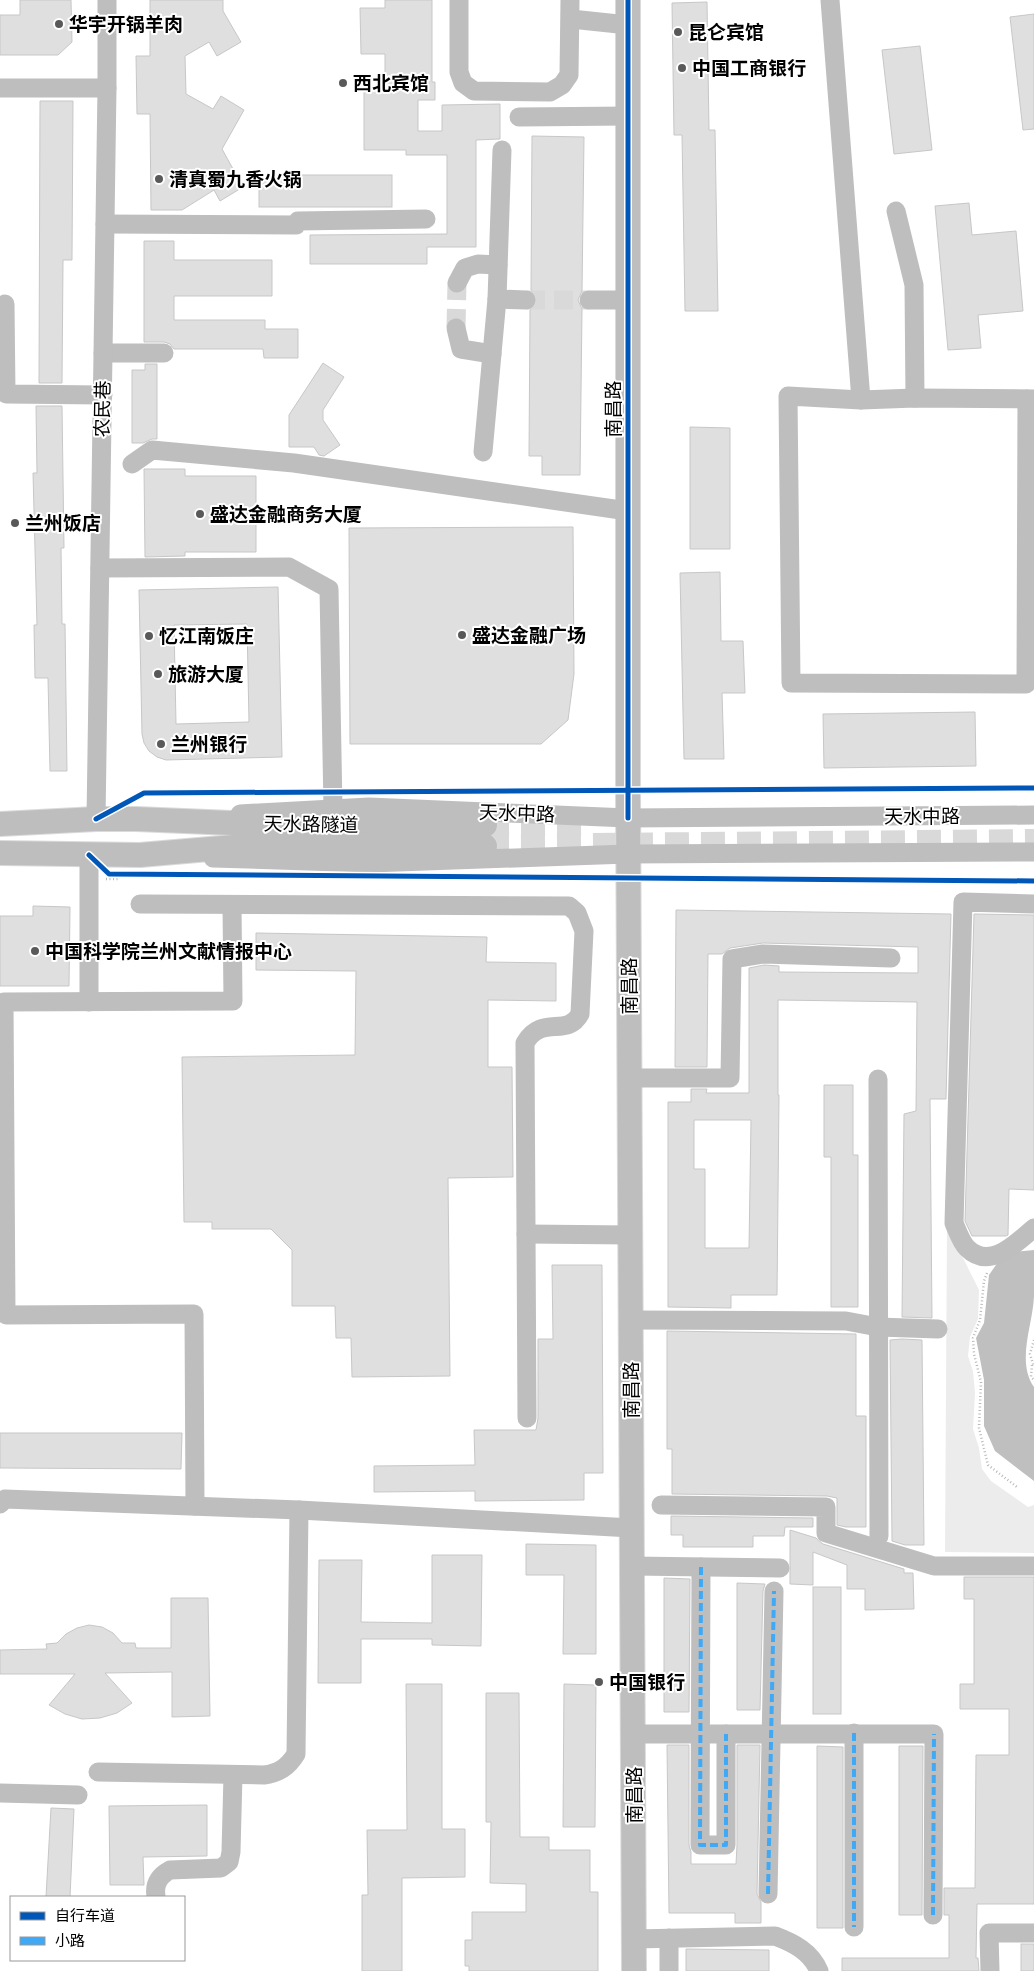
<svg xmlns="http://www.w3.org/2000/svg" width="1034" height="1971" viewBox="0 0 1034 1971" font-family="Jost,'Noto Sans SC',sans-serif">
<rect width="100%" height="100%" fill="#fff"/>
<path fill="#ececec" d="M947,1226l32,64 -1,29 -8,18 -2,19 5,15 2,22 -2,36 6,19 3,21 9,12 37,26 6,-2v48l-89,-1z"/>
<path fill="#bfbfbf" d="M1034,1250c0,15 0,31 0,46 -1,29 -18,65 0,91v94l-39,-30 -11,-25v-46l-8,-42 8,-15 5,-48 9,-13 16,-10z"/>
<g fill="#dfdfdf" stroke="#c7c7c7" fill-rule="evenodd">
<path d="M20,0h51l1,42 -14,13h-58v-40h20z"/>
<path d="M150,0h73v11l18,31 -24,14 -8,-14 -24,14 1,38 27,15 8,-13 23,14 -22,39 21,38 -23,14 -6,-11 -32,20h-31l-1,-96h-13l-1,-58h14z"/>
<path d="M385,0h47v82h3v18h-17v31h24v-26l58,-1v35l-24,1v107h-49v17h-117v-29l137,-1v-79h-41v-5h-42v-64h21v-32h-24l-1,-46h25z"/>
<path d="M707,2l2,128h6l3,181h-33l-3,-176h-8l-2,-132z"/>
<path d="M1034,14v115l-11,1 -13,-113z"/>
<path d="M920,46l12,104 -38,4 -12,-104z"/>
<path d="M40,101h33l-1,159h-9l-1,123h-23z"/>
<path d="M532,136l52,1 -2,154 -4,9 4,9 -2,166h-38v-19h-13l1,-146 5,-4 2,-6 -1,-6 -5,-4z"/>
<rect x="259" y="175" width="133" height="32"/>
<path d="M969,203l3,32 44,-4 7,80 -45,4 3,33 -33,2 -13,-144z"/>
<path d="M144,241h30v19h98v36h-98v24h91v9h33v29h-34l-1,-9h-89l-4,-5 -6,-2h-20z"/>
<path d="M323,363l21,14 -21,33v10l17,25 -16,11 -5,-1 -5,-8h-25v-32z"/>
<path d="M145,364h12v75h-5l-9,4h-11v-73h13z"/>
<path d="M36,406h26l2,142h-3l1,76h3l2,147h-17l-2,-93h-13l-1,-53h3l-4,-152h4z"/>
<path d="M690,427l40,1v121h-40z"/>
<path d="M144,469h41v7h71v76h-71v4l-40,1z"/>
<path d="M573,527l1,147 -6,46 -27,24h-191l-1,-216z"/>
<path d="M720,572l1,69h22l2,52h-23l2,66h-40l-4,-186z"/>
<path d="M278,587l4,170 -116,3 -9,-3 -8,-6 -5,-8 -2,-9 -3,-144zM247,624l2,98 -73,2 -2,-99z"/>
<path d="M975,712l1,54 -152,2 -1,-54z"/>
<path d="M33,906l37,1 -1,79h-69v-70h33z"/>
<path d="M676,910l275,4 -5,185h-16l2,219 -30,-1 2,-203 12,-3 1,-109 -139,-2v95h1l-2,200h-46v13l-63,-1v-205h23v-13h16l-1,4h43v-125l15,-3 15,1v6l139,1v-26l-155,-4 -33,5 -8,6h-14l-1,113h-32zM694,1120h57l-2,128h-44v-79h-11z"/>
<path d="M974,914l60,1v275l-25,-1 -1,46 -2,1h-34l-7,-15z"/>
<path d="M256,933l231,4 -1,25 70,1v38l-68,-1v67h24l1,110 -65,1 2,198 -98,1 -1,-39h-15l-1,-32h-43v-56l-21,-21h-59v-7h-28l-2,-165 173,-2 1,-84 -100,-1z"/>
<path d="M824,1085h29v70h5v152h-27v-150h-7z"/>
<path d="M552,1265h50l1,208h-19v27l-109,1v-10l-101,1v-26l101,-1 -1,-35h62l2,-12v-79h15z"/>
<path d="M667,1331l189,3v82h10v111h-20l-9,-2v-27l-10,-2 -155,-2v-45h-5z"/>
<path d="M902,1339l20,1 2,205h-19l-13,-4 -2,-201z"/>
<path d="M0,1433h182l-1,36 -181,-1z"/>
<path d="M671,1516l142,2v9h-28l-1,9h-31v11h-70v-12h-12z"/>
<path d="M790,1530l26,8 7,6 81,25v4h9l1,36 -49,1v-21h-18v-24l-34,-13v33l-23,-1z"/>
<path d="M526,1544l70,1v109h-33l1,-79h-38z"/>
<path d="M432,1555h50l-1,91 -49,-1v-6h-71v44h-43l1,-123h43l-1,62 71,1z"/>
<path d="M964,1577h70v327h-57l-1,54h2l1,13h-137v-13h107v-43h-5v-27h31l1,-133h33v-46h-49v-25h14v-85h-10z"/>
<path d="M664,1578l26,1 -1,133h-25z"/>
<path d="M737,1583l28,1 -2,7 -3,119h-23z"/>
<rect x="813" y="1587" width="28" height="127"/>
<path d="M171,1598h37l2,118 -38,1v-45l-67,1 27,30 -15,10 -17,5 -18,1 -17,-5 -16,-9 26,-31h-75v-24l47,-1 -1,-5 11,-1 9,-9 11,-6 12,-3 13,2 11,6 9,10h13l1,5h35z"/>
<path d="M406,1684h36v145h23v48l-63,1v93h-40v-76h6l-1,-65h40z"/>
<path d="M564,1684l32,1 -1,142h-32z"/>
<path d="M486,1693h33l1,144h29v13h41v42h8v79h-129v-5h-4v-26h7v-28h54v-28l-36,-1 1,-61h-5z"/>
<path d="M667,1745h22v100l2,7v12h45l1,-19v-100h23l-3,149 4,8v21h-26v-10h-66z"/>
<path d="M817,1746l26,1v181h-26z"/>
<path d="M899,1746h24l-1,169h-23z"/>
<path d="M207,1805v51l-64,1 1,28h-34l-1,-79z"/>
<path d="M51,1808l23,1 -4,88h-24z"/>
<rect x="1021" y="1944" width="13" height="27"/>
<path d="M686,1949l83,1v21h-83z"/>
</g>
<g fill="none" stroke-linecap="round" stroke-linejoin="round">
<g stroke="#d9d9d9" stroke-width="19" stroke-dasharray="19 9" stroke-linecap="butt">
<path d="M526,300h63"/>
<path d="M456,328l1,-45"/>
</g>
<g stroke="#d9d9d9" stroke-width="24" stroke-dasharray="24 12" stroke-linecap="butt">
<path d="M485,825l107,-1"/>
<path d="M485,846l549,-5"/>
</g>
<defs>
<g id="major">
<path d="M628,0v791l6,1180"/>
<path d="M0,824l96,-5h40l143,6h206"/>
<path d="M0,853l140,2 139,-12 206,3"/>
</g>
</defs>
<use href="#major" stroke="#dbdbdb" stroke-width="26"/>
<g stroke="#b9b9b9" stroke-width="2.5" stroke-dasharray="1 2.5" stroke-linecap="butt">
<path d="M106,879h13"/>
<path d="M987,1273l-3,8 -4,39 -7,18 1,16 7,28 -2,46 9,37 29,22"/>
<path d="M1034,1340l-4,14 4,13"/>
<path d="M1032,1365l-1,12 3,3"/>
</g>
<g stroke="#bebebe" stroke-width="19">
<path d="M459,0v72l4,11 11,8 76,1 12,-7 7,-10 1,-75"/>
<path d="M830,0l31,400 54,-2 119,1"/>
<path d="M571,19l57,6"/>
<path d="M0,88h107"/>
<path d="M519,117l109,-1"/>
<path d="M896,211l18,74 1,113"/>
<path d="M105,224l191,1 2,-4 128,-2"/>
<path d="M457,283l8,-15 13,-4 20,1"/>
<path d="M497,299l29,1"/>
<path d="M589,300h39"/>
<path d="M5,304l1,90 97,1"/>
<path d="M456,328l5,21 31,5"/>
<path d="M103,353h61"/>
<path d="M861,400l-73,-4 3,287 235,1 1,-285"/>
<path d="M483,452l14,-153 5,-149"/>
<path d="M132,464l20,-14 142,13 334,48"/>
<path d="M100,568l189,-1 40,22 4,220"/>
<path d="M240,814l129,-7 259,11 406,-3"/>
<path d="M96,819l11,-731v-88"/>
<path d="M89,855v147"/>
<path d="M213,858l157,5 258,-9 406,-2"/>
<path d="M140,904l429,2 8,7 7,18 -4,83c-13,24 -38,0 -55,29l2,375"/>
<path d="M1034,904l-71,-2 -9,321c3,7 7,19 13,25 23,23 49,-5 67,-20"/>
<path d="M630,1078h100l2,-119 31,-5 128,4"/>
<path d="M878,1079l1,457"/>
<path d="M526,1234l105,1"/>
<path d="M631,1320l215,1 32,6 60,2"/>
<path d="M0,1504l5,-5 294,11 333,18"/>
<path d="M661,1505l165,2v26l108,33h100"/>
<path d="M195,1506l-1,-192 -188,1 -2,-313 229,-1 -1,-96"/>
<path d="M632,1566l148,2"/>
<path d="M701,1567l-1,278h26v-111"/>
<path d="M854,1733v194"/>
<path d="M633,1734h301l-1,181"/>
<path d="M98,1772l166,3c15,-2 24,-8 32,-21l3,-244"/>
<path d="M0,1793l78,2"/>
<path d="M768,1894l6,-303"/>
<path d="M156,1896c-2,-12 3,-20 14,-26l51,-2 8,-6 2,-10 2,-77"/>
<path d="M669,1938v33"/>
<path d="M634,1939l141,-3c19,7 36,16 44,35"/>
<path d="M990,1971l-1,-38h45"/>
</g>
<use href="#major" stroke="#bebebe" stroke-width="24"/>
<g stroke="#3fa9f5" stroke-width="4" stroke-dasharray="8 4" stroke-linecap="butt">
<path d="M701,1567l-1,278h26v-111"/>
<path d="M854,1733v194"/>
<path d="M768,1894l6,-303"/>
<path d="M933,1915l1,-181"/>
</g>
<defs>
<g id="cycleway">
<path d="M628,818v-818"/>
<path d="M96,819l48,-26 890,-5"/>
<path d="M89,855l20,19 925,7"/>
</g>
</defs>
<use href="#cycleway" stroke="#fff" stroke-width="8"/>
<use href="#cycleway" stroke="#0057b8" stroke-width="5"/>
</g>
<g fill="#595959" stroke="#fff" stroke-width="2">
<circle cx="59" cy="24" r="5"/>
<circle cx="678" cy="32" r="5"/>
<circle cx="682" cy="68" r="5"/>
<circle cx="343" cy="83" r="5"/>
<circle cx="159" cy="179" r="5"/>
<circle cx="200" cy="514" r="5"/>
<circle cx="15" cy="523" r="5"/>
<circle cx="462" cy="635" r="5"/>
<circle cx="149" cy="636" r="5"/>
<circle cx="158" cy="674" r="5"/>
<circle cx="161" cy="744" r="5"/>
<circle cx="35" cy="951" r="5"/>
<circle cx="599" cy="1682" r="5"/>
</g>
<g text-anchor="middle" stroke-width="4" stroke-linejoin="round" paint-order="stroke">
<g font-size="19" font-weight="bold" fill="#000" stroke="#fff" text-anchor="start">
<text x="69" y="31">华宇开锅羊肉</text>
<text x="688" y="39">昆仑宾馆</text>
<text x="692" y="75">中国工商银行</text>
<text x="353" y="90">西北宾馆</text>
<text x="169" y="186">清真蜀九香火锅</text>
<text x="210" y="521">盛达金融商务大厦</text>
<text x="25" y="530">兰州饭店</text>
<text x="472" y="642">盛达金融广场</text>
<text x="159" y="643">忆江南饭庄</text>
<text x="168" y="681">旅游大厦</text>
<text x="171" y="751">兰州银行</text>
<text x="45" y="958">中国科学院兰州文献情报中心</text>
<text x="609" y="1689">中国银行</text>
</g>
<g font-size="19" fill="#000" stroke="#fff">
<text transform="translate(102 409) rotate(-89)" y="7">农民巷</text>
<text transform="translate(613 409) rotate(-90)" y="7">南昌路</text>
<text transform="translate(517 813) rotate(2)" y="7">天水中路</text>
<text x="922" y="823">天水中路</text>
<text transform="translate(311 824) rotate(1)" y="7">天水路隧道</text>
<text transform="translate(629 986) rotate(-90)" y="7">南昌路</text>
<text transform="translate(631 1390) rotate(-90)" y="7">南昌路</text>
<text transform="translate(634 1795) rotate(-90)" y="7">南昌路</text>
</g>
</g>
<rect x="10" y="1896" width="175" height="65" fill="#ffffff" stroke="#999999"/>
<rect x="20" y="1912" width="25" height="8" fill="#0057b8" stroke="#999999"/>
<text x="55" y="1921" font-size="15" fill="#000000">自行车道</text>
<rect x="20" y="1937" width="25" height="8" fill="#3fa9f5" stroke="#999999"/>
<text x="55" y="1946" font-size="15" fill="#000000">小路</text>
</svg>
